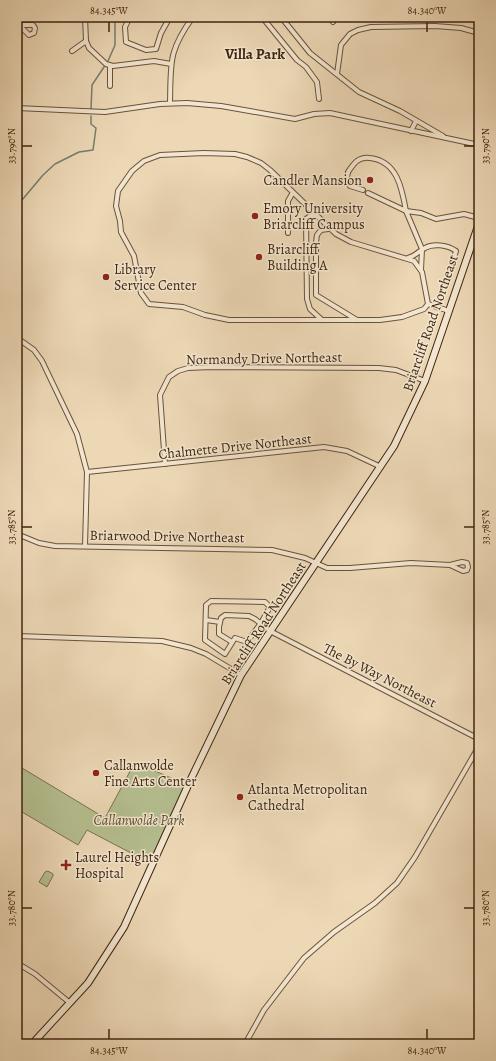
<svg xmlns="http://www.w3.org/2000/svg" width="496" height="1061" viewBox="0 0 496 1061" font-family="Alegreya,serif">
<rect width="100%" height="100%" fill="#edd8b6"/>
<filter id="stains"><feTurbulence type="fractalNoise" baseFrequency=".005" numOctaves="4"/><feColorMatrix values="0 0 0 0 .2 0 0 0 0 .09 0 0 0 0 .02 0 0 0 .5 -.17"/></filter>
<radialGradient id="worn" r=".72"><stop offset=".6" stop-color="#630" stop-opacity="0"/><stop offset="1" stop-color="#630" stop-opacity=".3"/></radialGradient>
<g fill="#b5bf90" stroke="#7a7250">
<path d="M135,762l54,24 -37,78 -65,-34 -9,15 -61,-36v-44l88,53z"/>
<path d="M48,871l5,3v2l-6,11 -8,-5 6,-10z"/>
</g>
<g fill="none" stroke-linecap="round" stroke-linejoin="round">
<g stroke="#757e70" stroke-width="1.5">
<path d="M108,61l7,-16v-28"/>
<path d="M91,109l1,-24 12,-18"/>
<path d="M17,206l26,-31 12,-11 24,-12 14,-2 3,-22 -5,-4v-8"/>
</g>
<defs>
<g id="minor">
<path d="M85,17l1,24 3,7 17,16 7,2 41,-5 17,3"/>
<path d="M130,17l-5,10 1,15 20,8 10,-1 5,-16 9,-16"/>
<path d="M262,17l35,43 9,7 11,15 2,17"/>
<path d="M281,17l29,36 49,39 41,19 43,25"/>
<path d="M329,17l4,5"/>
<path d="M17,25h16l2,3 -1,5 -5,2 -10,-10"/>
<path d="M72,51l14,-10"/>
<path d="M110,66v20"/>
<path d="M337,74l4,-29 9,-11 8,-4 13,-3 64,-1 26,2 18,5"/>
<path d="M170,103c1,-40 -2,-52 23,-86"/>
<path d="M17,108l88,4 55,-8 27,-1 34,3 74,13 19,-5 16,-1 149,32"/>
<path d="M411,131l5,-10"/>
<path d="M348,172c6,-9 11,-16 22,-14 27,3 32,30 36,53l-38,-18"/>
<path d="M348,173l-2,7 4,6 13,4"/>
<path d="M315,216h-5l-4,3 1,80 3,10 12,11"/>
<path d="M328,229l-7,1 -4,5 -1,7v53l41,25"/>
<path d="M288,233v-32l4,-7"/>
<path d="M408,258c7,-2 11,-7 17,-10 8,-5 23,-3 31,3l-4,14"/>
<path d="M421,270l1,-21 -16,-38 15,2 15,6 28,-5 15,4"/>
<path d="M428,304l-4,5 -22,8 -22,3h-151l-24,-5 -22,-8 -34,-3 -8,-11 -7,-37 -13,-24 -1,-11 -4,-15 2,-15 14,-20 12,-10 16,-6 44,-2 31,1 12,3 14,6 9,7 66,64 15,8 63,19 8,11 6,32 21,7"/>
<path d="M17,338l17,12 8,11 35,73 10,38 -2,74"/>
<path d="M165,464l-5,-69 9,-18 9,-6 10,-3 23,-1 168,1 17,2 29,11"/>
<path d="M87,472l237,-25 23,4 34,16"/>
<path d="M17,534l22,9 16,3 217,4 33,8 22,10h23l61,-5 39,2 12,-3 5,1 1,4 -1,3 -4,1 -13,-6"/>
<path d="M211,601l54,1 5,5 -9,16 -14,19 -12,-4 -10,16 -20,-14 1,-35z"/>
<path d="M206,620l14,2"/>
<path d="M17,636l145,5 29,7 15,6 35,21"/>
<path d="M232,642l-13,-8v-7l2,-9 4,-3 24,1 6,3 15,12 209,108"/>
<path d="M17,963l18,11 35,29"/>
<path d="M245,1044l19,-34 40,-52 30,-26 41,-29 22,-20 18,-26 64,-111"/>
</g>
<path id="secondary" d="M32,1044l56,-61 36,-56 66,-146 51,-106 153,-229 31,-65 54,-158"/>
</defs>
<use href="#minor" stroke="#6a5239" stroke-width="6"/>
<use href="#secondary" stroke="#3f250f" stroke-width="8"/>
<use href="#minor" stroke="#f3e6d0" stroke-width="4"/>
<use href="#secondary" stroke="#f3e6d0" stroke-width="6"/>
</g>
<path fill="none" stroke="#3f250f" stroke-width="1.5" d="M109,22v10M427,22v10M22,146h10M464,146h10M22,527h10M464,527h10M22,908h10M464,908h10M109,1029v10M427,1029v10"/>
<g fill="#8f2418" stroke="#f3e6d0" stroke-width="1.5">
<circle cx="370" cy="180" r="4"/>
<circle cx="255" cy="216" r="4"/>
<circle cx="259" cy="257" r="4"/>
<circle cx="106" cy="277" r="4"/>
<circle cx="96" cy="773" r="4"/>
<circle cx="240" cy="797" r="4"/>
<path d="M64 859h4v4h4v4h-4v4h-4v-4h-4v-4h4z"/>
</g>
<g text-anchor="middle" stroke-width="3" stroke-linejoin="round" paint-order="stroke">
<g font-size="14" fill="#3f250f" stroke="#f3e6d0" text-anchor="start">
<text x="362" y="185" text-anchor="end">Candler Mansion</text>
<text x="263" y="213">Emory University<tspan x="263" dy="16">Briarcliff Campus</tspan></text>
<text x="267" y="254">Briarcliff<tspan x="267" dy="16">Building A</tspan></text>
<text x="114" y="274">Library<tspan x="114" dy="16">Service Center</tspan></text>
<text x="104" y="770">Callanwolde<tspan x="104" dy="16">Fine Arts Center</tspan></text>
<text x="248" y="794">Atlanta Metropolitan<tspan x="248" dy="16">Cathedral</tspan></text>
<text x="75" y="862">Laurel Heights<tspan x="75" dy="16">Hospital</tspan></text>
</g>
<g font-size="14" fill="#3f250f" stroke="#f3e6d0">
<text transform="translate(430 323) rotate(-71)" y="5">Briarcliff Road Northeast</text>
<text transform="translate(264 358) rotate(-1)" y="5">Normandy Drive Northeast</text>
<text transform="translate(235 446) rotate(-6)" y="5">Chalmette Drive Northeast</text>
<text transform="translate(167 536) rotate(1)" y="5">Briarwood Drive Northeast</text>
<text transform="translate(263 623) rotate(-57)" y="5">Briarcliff Road Northeast</text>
<text transform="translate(380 675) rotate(27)" y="5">The By Way Northeast</text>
</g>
<g font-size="14" font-style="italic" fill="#5c4c2f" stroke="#f3e6d0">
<text x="139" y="825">Callanwolde Park</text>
</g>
<g font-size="15" font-weight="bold" fill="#3f250f" stroke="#f3e6d0">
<text x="255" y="59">Villa Park</text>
</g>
</g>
<rect width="496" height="1061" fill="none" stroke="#edd8b6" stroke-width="44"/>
<rect x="22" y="22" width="452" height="1017" fill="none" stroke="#3f250f" stroke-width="1.5"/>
<g font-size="10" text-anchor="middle" fill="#3f250f">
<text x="109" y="14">84.345°W</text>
<text x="427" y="14">84.340°W</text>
<text transform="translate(11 146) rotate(-90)" y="4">33.790°N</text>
<text transform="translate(485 146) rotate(-90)" y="4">33.790°N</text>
<text transform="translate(11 527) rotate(-90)" y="4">33.785°N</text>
<text transform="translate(485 527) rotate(-90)" y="4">33.785°N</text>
<text transform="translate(11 908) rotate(-90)" y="4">33.780°N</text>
<text transform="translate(485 908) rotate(-90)" y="4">33.780°N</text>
<text x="109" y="1054">84.345°W</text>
<text x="427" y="1054">84.340°W</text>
</g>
<rect width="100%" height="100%" filter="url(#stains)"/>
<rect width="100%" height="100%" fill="url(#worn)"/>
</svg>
